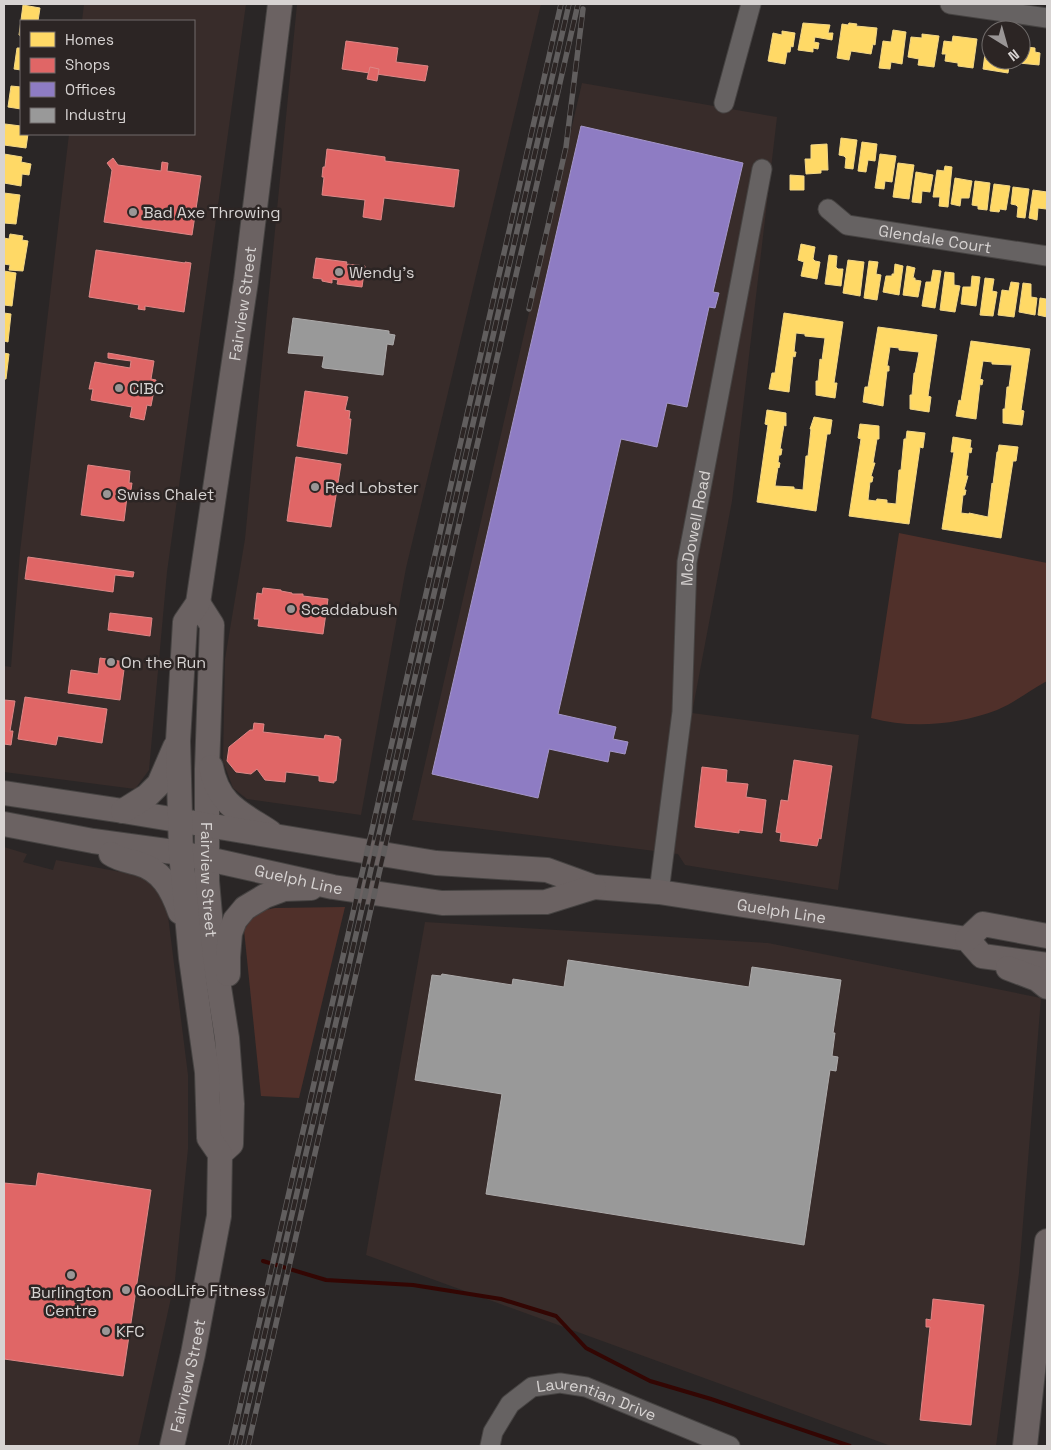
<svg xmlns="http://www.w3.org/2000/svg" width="1051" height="1450" viewBox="0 0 1051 1450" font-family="'Space Grotesk',sans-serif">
<rect width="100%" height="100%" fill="#2a2626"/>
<g fill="#382c2a">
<path d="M84,4h162l-79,568 -18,198 -14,19 -131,-17v-106l7,1 9,-115 49,-418h125v-113h-112z"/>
<path d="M297,4h244l-135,564 -45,247 -114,-16 -14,-11 -10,-27 2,-102 20,-120z"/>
<path d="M582,83l195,34 -45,384 -40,212 167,22 -21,155 -153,-25 -7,-11 -266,-34z"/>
<path d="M4,847l23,7 -4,8 30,8 3,-10 81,15 15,7 9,11 6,15 21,167v74l-13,131 -37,166h-134z"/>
<path d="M425,922l343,21 273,55 -22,275 -23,173h-105l-525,-191z"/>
</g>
<g fill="#50302a">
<path d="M899,533l148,30v118c-17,9 -33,22 -50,29 -39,15 -86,19 -126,8z"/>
<path d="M345,907l-46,191 -38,-2 -17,-166 12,-18 19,-4z"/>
</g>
<g fill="#ffd966" stroke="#f3d786">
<path d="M23,5l17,3 -2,13h-17v15l-2,-1z"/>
<path d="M803,23l27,2 -2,8h5l-1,7 -17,-3 -1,5 5,1 -1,6 -5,-1v4l-15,-2z"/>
<path d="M849,23l8,1 -1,2 21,2 -2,17 -2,-1 -2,10 -20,-3 -2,9 -12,-2 5,-34 6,1z"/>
<path d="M893,30l13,2 -4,32 -11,-2 -1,7 -11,-1 4,-27 8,1z"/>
<path d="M782,31l13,2 -2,14 -2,-1 -1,6h-3l-2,12 -17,-3 5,-28 9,2z"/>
<path d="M922,34l17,2 -5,31 -16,-2 1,-6 -11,-2 3,-20 11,1z"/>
<path d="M953,36l24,3 -4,29 -15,-2v-3l-13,-2 1,-7h-4l2,-13 8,1z"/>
<path d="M986,46l5,1v13h19l-2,13 -25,-4z"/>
<path d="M1027,47l8,1v4l5,1 -1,12 -20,-2 2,-13 6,1z"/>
<path d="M17,48h4v22l-7,-1z"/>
<path d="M11,86l10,1v22l-13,-2z"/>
<path d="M5,124l16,2v8h7l-2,14 -22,-3z"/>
<path d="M841,138l16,2 -4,29 -8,-1 1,-10 -2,-2 -5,-1z"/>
<path d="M862,142l15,2 -2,17 -7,-1 -2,12 -8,-1z"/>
<path d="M827,144l1,26h-7v3l-15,1 -1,-15h6v-14z"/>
<path d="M4,154l18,3 -1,5 10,2 -2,11 -7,-1 -1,12 -17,-3z"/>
<path d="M880,154l16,2 -4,26 -7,-1 -1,8 -9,-1z"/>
<path d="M898,163l16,2 -5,34 -16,-2z"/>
<path d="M945,166l7,1 -4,40 -9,-1 1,-9h-7l4,-27 7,1z"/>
<path d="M916,172l17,3 -3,17 -8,-1 -1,12 -9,-1z"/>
<path d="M790,175l14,1v14h-14z"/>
<path d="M955,178l17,3 -3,17h-8l-1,8 -9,-2z"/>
<path d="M975,181l15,2 -3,27 -9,-1v-3l-6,-1z"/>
<path d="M994,184l16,2 -4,24 -6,-1 -1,3 -9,-1z"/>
<path d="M1013,187l16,2 -4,29 -8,-1 1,-10 -2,-2 -5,-1z"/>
<path d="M1033,190l14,2 -1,17 -8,-1 -1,12 -8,-2z"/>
<path d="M4,193l16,2 -4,29 -12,-1z"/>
<path d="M10,234l13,2 -1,4 6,1 -5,30 -14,-1 1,-5 -6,-1v-26l5,1z"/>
<path d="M801,244l14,3 -2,12 2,2 5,1 -3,17 -16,-3 3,-14 -6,-2z"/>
<path d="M829,255l8,1 -1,11 2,2h5l-2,17 -16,-2z"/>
<path d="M848,260l16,2 -4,34 -17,-3z"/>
<path d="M869,261l9,1 -2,12 5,1 -4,25 -13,-2z"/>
<path d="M895,264l8,2 -4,29 -16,-3 3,-16h6v-2h2z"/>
<path d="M907,266l8,2 -2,10h2v2l6,1 -3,16 -15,-2z"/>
<path d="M933,270l8,1 -6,37 -13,-2 4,-24h5z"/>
<path d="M4,271l12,2 -4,33 -8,-1z"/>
<path d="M945,272l9,1v12l6,1 -5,26 -15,-2z"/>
<path d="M972,276l8,1 -4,29 -15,-2 2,-17h8z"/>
<path d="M985,278l9,1 -2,12 5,1 -4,24 -13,-1z"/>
<path d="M1011,282l8,1 -5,34 -16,-2 4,-25 7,1z"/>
<path d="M1023,283l8,1v13l6,1 -2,17 -16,-3z"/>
<path d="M1040,298l6,1 1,-1v19l-9,-2z"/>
<path d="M4,313l7,1 -3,28 -4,-1z"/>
<path d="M784,313l59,9 -9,61h3l-2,15 -19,-3v-14h2l2,-22 2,1 3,-22 -20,-2v-2l-9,-1 -2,19h2l-1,5 -2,-1 -4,36 -20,-3 3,-16h3z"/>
<path d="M878,327l59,8 -9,61 3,1 -2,15 -19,-3v-14h2l2,-22h1l4,-21 -20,-2v-2l-9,-1 -3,19h2v5h-2l-4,35 -20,-4 2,-15h3z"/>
<path d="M971,341l59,8 -9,61 3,1 -2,14 -19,-2v-14h2l2,-22h2l3,-22 -20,-1v-2l-9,-1 -3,18 3,1 -1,5 -2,-1 -4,35 -20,-3 3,-16 2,1z"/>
<path d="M4,353l5,1 -3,25h-2z"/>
<path d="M767,410l19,3v13l-2,-1 -4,24h2l-1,6h-2l-1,7 2,1 -1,5 -1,-1 -3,19 19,1v2l9,1 3,-34h2l3,-27h-1l4,-12 18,3 -2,14h-3l-11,77 -59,-9 11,-77 -3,-1z"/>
<path d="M860,424l19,2v13h-2l-4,24h2l-4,13 2,1 -1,5h-2l-2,18 8,1 1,-2 10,1v3l9,1 3,-34h2l3,-31h2l1,-8 18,2 -2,15 -3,-1 -11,77 -60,-8 12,-77 -3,-1z"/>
<path d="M953,437l18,3 -1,8h2l-1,5 -2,-1 -3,24h2l-4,14h2l-1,5h-2l-2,18 8,1v-1l19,4 4,-34 1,1 4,-32h1l1,-7 19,2 -2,14h-3l-12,77 -59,-9 12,-77h-3z"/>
</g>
<g fill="#e06666" stroke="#dd8786">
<path d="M346,41l52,7 -2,14 32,4 -3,15 -83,-12z"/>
<path d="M370,67l9,2 -2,12 -10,-2z"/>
<path d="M327,149l58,8v4l74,9 -5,37 -70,-9 -3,22 -18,-3 2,-17 -43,-5 2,-18h-2l1,-10h2z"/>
<path d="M113,158l5,7 43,6 1,-9 6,1 -1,8 34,5 -9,59 -88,-13 8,-52 -5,-7z"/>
<path d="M96,250l89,13v-1l6,1 -7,49 -39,-6v4l-7,-1 1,-4 -50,-8z"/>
<path d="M316,258l31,4 -1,2 19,2 -3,21 -25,-3 1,-4 -6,-1v4l-10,-2v-2l-9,-1z"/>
<path d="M108,353l46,8 -3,18 5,1 -5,26 -4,-1 -3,15 -14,-3 2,-10 -41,-7 2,-11h-4l6,-27 35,6 1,-7 -23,-3z"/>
<path d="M305,391l43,6 -3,13 5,1 -1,8h2l-4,35 -50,-8z"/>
<path d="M296,457l45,7 -10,63 -44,-6z"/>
<path d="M88,465l42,6 -1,12h3l-2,14h-3l-3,24 -43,-6z"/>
<path d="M28,557l106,15 -1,5 -18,-2 -2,17 -88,-13z"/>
<path d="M263,588l18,2v1l11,2v1h11v2l25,3 -5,35 -65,-8 1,-7h-5l3,-26 5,1z"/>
<path d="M110,613l42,5 -2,18 -42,-6z"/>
<path d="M100,658l25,4 -5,38 -52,-7 3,-23 27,4z"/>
<path d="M25,697l82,12 -5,34 -44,-7 -2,9 -38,-6z"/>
<path d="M4,700l11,1 -5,30h3l-2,14 -7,-1z"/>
<path d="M254,723l10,1 -1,8 61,7 1,-4 14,2v2h2l-5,42h-2v2l-15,-2v-5l-33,-4 -1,10 -20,-2 -8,-11 -6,5 -15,-2 -9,-11 2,-14 21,-17h3z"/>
<path d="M794,760l38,6 -11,73 -2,-1 -2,8 -37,-5 1,-8 -5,-1 5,-32 7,1z"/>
<path d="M702,767l25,3 -1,12 22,2 -2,13 20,3 -4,33 -23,-3v3l-44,-6z"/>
<path d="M38,1173l113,17 -28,186 -119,-17v-176l32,3z"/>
<path d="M933,1299l51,6 -13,120 -51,-5 10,-93h-4v-8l5,1z"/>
</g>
<path fill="#8e7cc3" stroke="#a496c8" d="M581,126l162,37 -30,129 6,1 -4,15 -6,-1 -22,100 -20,-4 -10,44 -36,-8 -63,275 58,13 -3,12 15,3 -3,12 -15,-3 -2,11 -59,-13 -11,49 -106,-24z"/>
<g fill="#999" stroke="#acaaaa">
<path d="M293,318l96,13v3l6,1 -2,10 -6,-1 -4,31 -59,-7 -2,-1 2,-11 -36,-3z"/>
<path d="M568,960l181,27 3,-20 89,13 -8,53h2l-3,23 6,1 -2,14 -6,-1 -26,175 -318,-51 16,-100 -87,-14 17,-105 9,1 1,-2 70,11 1,-6 51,8z"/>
</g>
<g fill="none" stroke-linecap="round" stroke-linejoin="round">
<path stroke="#330603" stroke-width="4" d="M263,1261l63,19 87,5 88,14 55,17 30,32 64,33 61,18 139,47"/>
<defs>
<g id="minor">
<path d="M950,4l97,14"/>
<path d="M724,103l27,-99"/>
<path id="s1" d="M828,209l19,16 200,31"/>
<path id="s2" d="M659,892l23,-180 5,-150 75,-393"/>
<path id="s3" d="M490,1446l3,-14 17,-28 22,-17 28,-4 26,4 144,59"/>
</g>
<g id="major">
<path id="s4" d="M198,603l14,22 -5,144v112l6,68 14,89 5,66 -1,40 -11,10"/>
<path d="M211,767c7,38 30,46 59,65"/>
<path id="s5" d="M4,793l119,18 313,52 111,7 47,17 65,5 308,47 15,17 65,9"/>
<path d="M123,811l24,-15 12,-12 16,-37"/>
<path id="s6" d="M4,824l89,17 88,12 152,34 109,16 104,-1 48,-15"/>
<path d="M111,854c7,5 18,7 26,9 25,7 35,26 43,49"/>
<path d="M967,939l16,-15 64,12"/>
<path d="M1008,968l29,11 10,8"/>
<path d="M228,974v-17l2,-24 5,-13 10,-12 20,-12 19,-7 27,-1"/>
<path id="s7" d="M172,1446l21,-92 26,-138 1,-62 -11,-16 -2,-66 -16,-114 -10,-105 -3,-112 7,-119 13,-19 48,-322 34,-277"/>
<path d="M1025,1446l22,-205"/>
</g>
</defs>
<use href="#minor" stroke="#464342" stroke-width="21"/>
<use href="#major" stroke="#464342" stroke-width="26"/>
<use href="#minor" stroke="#666262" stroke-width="19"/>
<use href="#major" stroke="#6b6262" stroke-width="24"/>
<defs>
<g id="rail">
<path d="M529,309l37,-162 17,-138"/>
<path d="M231,1446l330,-1442"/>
<path d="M239,1446l330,-1442"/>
<path d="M248,1446l330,-1442"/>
</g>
</defs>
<use href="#rail" stroke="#615e5e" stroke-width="5.5"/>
<use href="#rail" stroke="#2c2524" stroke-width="4" stroke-dasharray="11" stroke-linecap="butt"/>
</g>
<g fill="#9a9696" stroke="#2c2524" stroke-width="2">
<circle cx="133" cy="212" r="5"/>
<circle cx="339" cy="272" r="5"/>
<circle cx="119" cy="388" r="5"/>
<circle cx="315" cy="487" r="5"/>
<circle cx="107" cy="494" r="5"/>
<circle cx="291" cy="609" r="5"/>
<circle cx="111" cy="662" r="5"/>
<circle cx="71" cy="1275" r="5"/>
<circle cx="126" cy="1290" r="5"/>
<circle cx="106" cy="1331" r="5"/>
</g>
<g text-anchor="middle" stroke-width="5" stroke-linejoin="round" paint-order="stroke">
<g font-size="16" fill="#d7d3d2" stroke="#2c2524" text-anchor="start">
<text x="143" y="218">Bad Axe Throwing</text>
<text x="349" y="278">Wendy's</text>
<text x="129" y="394">CIBC</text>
<text x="325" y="493">Red Lobster</text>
<text x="117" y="500">Swiss Chalet</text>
<text x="301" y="615">Scaddabush</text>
<text x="121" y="668">On the Run</text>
<text x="136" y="1296">GoodLife Fitness</text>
<text x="71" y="1298" text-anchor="middle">Burlington<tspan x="71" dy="18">Centre</tspan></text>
<text x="116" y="1337">KFC</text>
</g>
<g font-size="16" fill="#d7d3d2" stroke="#2c2524">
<text dy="6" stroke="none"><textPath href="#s1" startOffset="114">Glendale Court</textPath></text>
<text dy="6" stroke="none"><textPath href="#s7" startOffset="1160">Fairview Street</textPath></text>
<text dy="6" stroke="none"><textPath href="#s2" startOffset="366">McDowell Road</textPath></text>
<text dy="6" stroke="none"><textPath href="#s6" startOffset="300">Guelph Line</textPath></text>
<text dy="6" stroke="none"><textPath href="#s4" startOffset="281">Fairview Street</textPath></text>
<text dy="6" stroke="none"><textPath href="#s5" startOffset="788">Guelph Line</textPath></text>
<text dy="6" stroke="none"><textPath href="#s7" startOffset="72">Fairview Street</textPath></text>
<text dy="6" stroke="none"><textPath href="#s3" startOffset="142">Laurentian Drive</textPath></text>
</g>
</g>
<rect width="1051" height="1450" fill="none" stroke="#d7d3d2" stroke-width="10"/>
<rect x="20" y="20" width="175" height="115" fill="#2c2524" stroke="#706b6a"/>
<rect x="30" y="32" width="25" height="15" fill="#ffd966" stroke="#706b6a"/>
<text x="65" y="45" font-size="15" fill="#d7d3d2">Homes</text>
<rect x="30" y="58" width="25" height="15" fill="#e06666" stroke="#706b6a"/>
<text x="65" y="70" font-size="15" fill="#d7d3d2">Shops</text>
<rect x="30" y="82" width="25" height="15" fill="#8e7cc3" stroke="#706b6a"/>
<text x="65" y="95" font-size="15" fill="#d7d3d2">Offices</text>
<rect x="30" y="108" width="25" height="15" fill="#999999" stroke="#706b6a"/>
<text x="65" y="120" font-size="15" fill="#d7d3d2">Industry</text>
<g transform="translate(1006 45) rotate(143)"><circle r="24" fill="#2c2524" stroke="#706b6a"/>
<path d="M0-4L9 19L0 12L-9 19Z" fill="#9a9696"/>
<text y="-8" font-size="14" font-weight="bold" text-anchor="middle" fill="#d7d3d2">N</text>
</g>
</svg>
